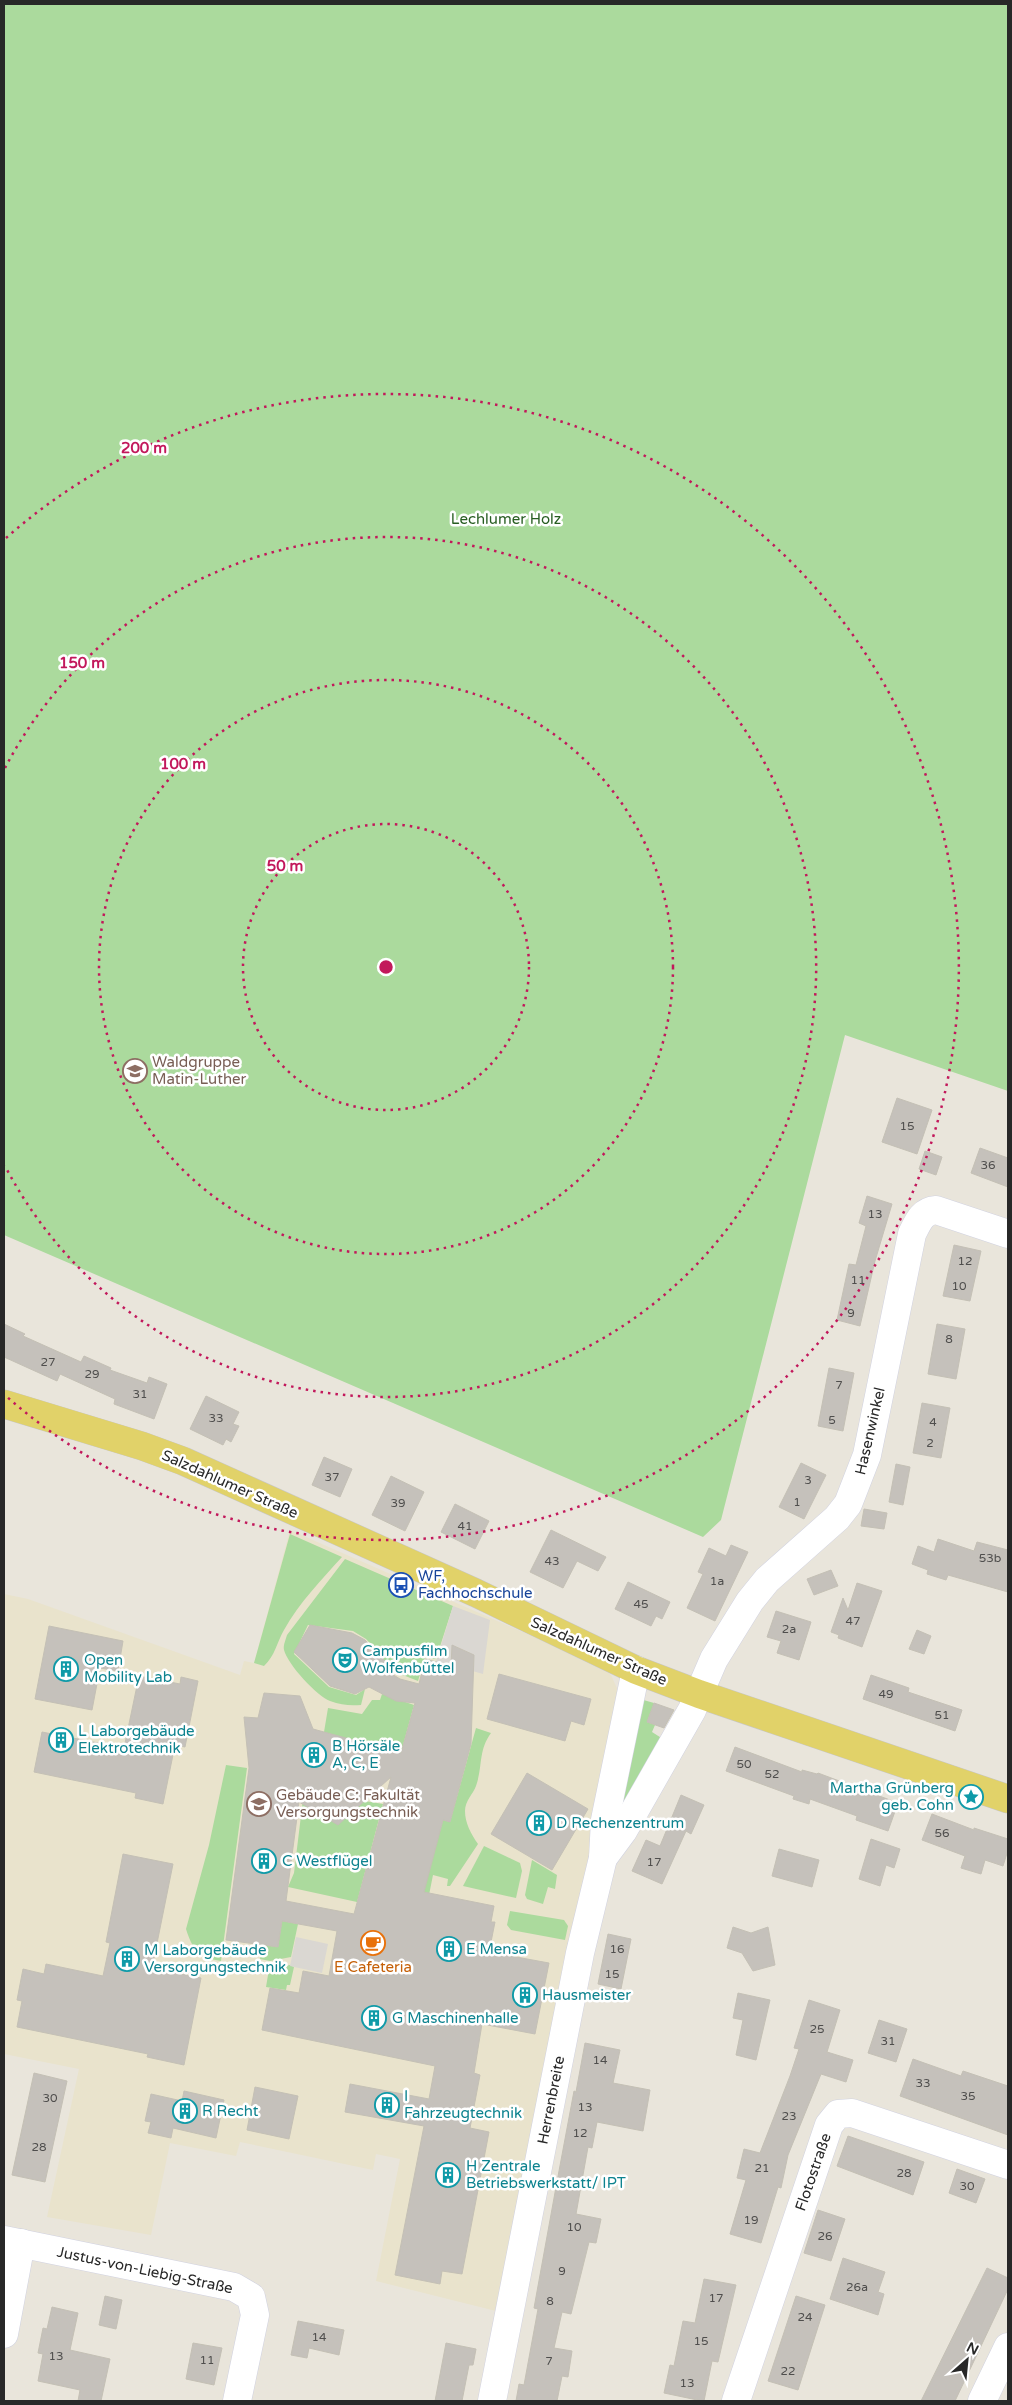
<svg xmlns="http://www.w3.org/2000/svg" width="1012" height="2405" viewBox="0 0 1012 2405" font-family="'Varela Round',sans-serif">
<rect width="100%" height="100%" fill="#e9e5db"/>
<path fill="#e9e3cc" d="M290,1530l308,135 13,10 8,18 -37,198 -86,420 -120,-30 24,-122 -24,-5 -3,16 -133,-28 -4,14 -66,-13 -19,92 -104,-18 32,-148 -75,-15v-460l24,5 212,76 4,-14 10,2z"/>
<g fill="#abda9d">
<path d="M4,4h1004v1087l-163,-56 -124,485 -18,17 -699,-302z"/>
<path d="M290,1534l52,23c-20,22 -43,46 -58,73 -7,12 -9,26 -20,36l-10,-3z"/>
<path d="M345,1559l108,47 -17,53 -11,-2 -7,24 -38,-15 1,-11 -15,-16 -13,-8 -45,-6 -14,29 35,33 27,8 9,-6 -4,16c-11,1 -20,0 -31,-4 -13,-5 -42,-36 -46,-51 -1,-5 2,-11 3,-15z"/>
<path d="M382,1694l32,11 -20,73 -70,-46 4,-24 34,6 10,-14h8z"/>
<path d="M633,1697l21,6 -7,19 8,3 -3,7 11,7 -43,76z"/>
<path d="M476,1728l15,5c-13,18 -8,33 -15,53 -3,8 -11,15 -11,25 0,12 6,23 13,33l-28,42h-3l1,-7 -15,-4 -4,20 -6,-2 20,-73 7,2z"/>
<path d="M226,1765l21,3 -26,193c-22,-4 -28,-10 -35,-32l23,-84z"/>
<path d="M304,1791l79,13 -26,98 -69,-15 6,-14z"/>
<path d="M484,1846l36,17 2,8 -6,27 -53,-12z"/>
<path d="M532,1860l25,15 -2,14 -7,-2 -5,17 -16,-5 -2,-4z"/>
<path d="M510,1911l54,9 4,6 -3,14 -54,-10 -4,-5z"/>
<path d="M282,1921l16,3 -7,33 -21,4 -10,-2 3,-14 15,2z"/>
<path d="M290,1965l4,2 -4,18h-3l-1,5 -20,-3 3,-18z"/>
</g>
<g fill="#dad7d2">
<path d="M453,1606l37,14 -7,54 -14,-4 5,-15 -19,-9 -3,3 -1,17 -15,-4z"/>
<path d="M296,1937l32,7 -6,29 -32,-7z"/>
</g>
<g fill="#c5c1bb" stroke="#c4c0b5" fill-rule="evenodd">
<path d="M897,1098l35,12 -15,44 -35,-12z"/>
<path d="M980,1148l28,10v29l-37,-14z"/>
<path d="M925,1151l17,6 -6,18 -17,-6z"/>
<path d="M867,1196l25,8 -17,57 -15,65 -23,-6 12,-56 7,1 10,-39 -7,-3z"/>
<path d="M954,1245l27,6 -11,50 -27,-5z"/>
<path d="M4,1324l21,10 -2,2 58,26 3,-6 27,12 -1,2 37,13 2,-6 18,7 -13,35 -40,-15 1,-5 -55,-25 -3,7 -53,-24z"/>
<path d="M937,1324l28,5 -9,50 -28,-5z"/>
<path d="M829,1368l25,5 -11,58 -25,-5z"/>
<path d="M206,1396l33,16 -6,12 6,2 -8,16 -5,-3 -3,6 -33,-16z"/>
<path d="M922,1403l28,5 -9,50 -28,-5z"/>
<path d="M324,1457l28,12 -12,28 -28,-12z"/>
<path d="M801,1463l25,12 -22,44 -25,-12z"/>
<path d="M896,1464l14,3 -7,38 -14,-3z"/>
<path d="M391,1476l33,16 -19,39 -33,-16z"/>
<path d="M455,1504l34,17 -14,28 -34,-17z"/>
<path d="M864,1509l23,4 -3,16 -23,-3z"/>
<path d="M551,1530l55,27 -8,14 -21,-10 -14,27 -33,-16z"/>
<path d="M938,1539l36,12 3,-9 31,8v42l-60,-17 -2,5 -19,-6 1,-4 -16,-6 6,-18 16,6z"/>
<path d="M731,1545l17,7 -33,69 -28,-13 16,-34 -5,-2 11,-24 17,8z"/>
<path d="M831,1570l7,16 -24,9 -7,-16z"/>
<path d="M628,1582l42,20 -8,17 -6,-3 -5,10 -36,-17z"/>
<path d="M857,1583l25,8 -20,56 -24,-9 1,-3 -8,-3 12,-34 5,12z"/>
<path d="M776,1611l35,11 -12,38 -22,-7 4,-12 -14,-4z"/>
<path d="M310,1625l42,8 13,7 22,23v8l13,8 19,5 6,-25 26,7 1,-21 22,10 -3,89 -21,78 -7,-2 -19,72 70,14 -3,16h4l-6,30 60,11 -14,71 -53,-10 -8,49 6,2 -10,53 19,4 -27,142 -20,-3 -2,13 -45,-9 29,-149 -79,-14 5,-28 79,15 6,-33 -173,-36 8,-42 29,5 4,-22 26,5 8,-45 -55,-10 -4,26 -52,-7 23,-172 -5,-51 14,1 6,-25 36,3 13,33 88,24 14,-50 -19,-2 -27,-14 -14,7 -25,-8 -36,-34zM391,1777l-37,137 -68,-13 13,-99 39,23z"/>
<path d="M49,1626l74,15 -5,30 -18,-3 -8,42 -57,-11z"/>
<path d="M917,1630l14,6 -7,18 -15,-5z"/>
<path d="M499,1674l92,25 -7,26 -13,-4 -6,20 -78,-22z"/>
<path d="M871,1675l38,13 -1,4 54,18 -7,21 -92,-32z"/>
<path d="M139,1676l41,8 1,-7 17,4 -13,66 -10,-2 -12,59 -28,-6 1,-5 -102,-21 8,-40 82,16z"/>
<path d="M654,1703l20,7 -10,18 -17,-6z"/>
<path d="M735,1747l67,25v-2l15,4 1,-1 80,30 -10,28 -32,-11 1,-4 -47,-17 -1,5 -16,-5 1,-3 -68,-25z"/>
<path d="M527,1773l61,36 -36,61 -61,-36z"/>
<path d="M681,1795l23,10 -13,29 -5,-3 -24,53 -30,-13 14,-31 14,6z"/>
<path d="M932,1814l42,16v-2l34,11v11l-5,16 -18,-6 -4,14 -20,-6 4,-12 -43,-16z"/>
<path d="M871,1839l29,10 -6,19 -8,-3 -6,21 -21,-7z"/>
<path d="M779,1849l40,11 -7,27 -40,-11z"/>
<path d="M123,1854l50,10 -21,104 49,10 -17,87 -37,-8 1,-3 -131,-27 5,-26 -5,-1 6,-31 21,5 2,-10 57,12 7,-33 -4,-1z"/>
<path d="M733,1927l18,6 17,-6 7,38 -22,6 -11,-18 -15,-5z"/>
<path d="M608,1934l23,5 -10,50 -23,-5z"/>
<path d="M738,1993l32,7 -14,60 -20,-5 7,-35 -10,-2z"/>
<path d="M809,2000l31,10 -13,42 26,8 -7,22 -25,-8 -33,81 -7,33 -3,-1 -17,56 -31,-9 16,-54 -9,-2 7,-29 16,4 30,-77 9,-27 -5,-1z"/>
<path d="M879,2020l28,9 -11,33 -28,-9z"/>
<path d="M585,2043l35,7 -7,33 37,7 -7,41 -46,-9 -5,26 -4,-1 -12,67 25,5 -5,24 -7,-1 -18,72 -9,-2 -8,36 18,3 -4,26 -6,-1 -5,25h-41l3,-17 5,1 14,-76 -4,-1 22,-121 18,-96 2,1z"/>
<path d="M913,2059l48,17 2,-5 45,15v49l-108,-39z"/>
<path d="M34,2073l33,8 -22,101 -33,-7z"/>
<path d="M255,2087l43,9 -9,43 -42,-9z"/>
<path d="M184,2091l40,9 -8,38 -43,-10 -2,10 -23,-5 3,-11 -6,-1 6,-27 31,7z"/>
<path d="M848,2136l76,26 -11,33 -76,-29z"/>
<path d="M957,2169l28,10 -9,24 -27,-10z"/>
<path d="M818,2210l27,9 -14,42 -27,-8z"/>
<path d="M843,2258l42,14 -7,20 6,2 -6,21 -48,-16z"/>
<path d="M987,2268l21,10v11l-53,112h-34z"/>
<path d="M704,2279l32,6 -18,77 -6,-1 -8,40h-2l-38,-8 6,-28 4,1 9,-45 12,2z"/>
<path d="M105,2296l17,4 -6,29 -17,-4z"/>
<path d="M796,2296l29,9 -27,85 -30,-9z"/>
<path d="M52,2307l26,6 -8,37 40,9 -9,42h-23l2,-11 -42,-9 5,-27 -5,-1 5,-25 4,1z"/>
<path d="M298,2321l46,9 -5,25 -30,-7 -2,10 -16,-3z"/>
<path d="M193,2343l29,5 -8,37 -28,-6z"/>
<path d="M446,2343l30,6 -3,16h-4l-7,36h-27z"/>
</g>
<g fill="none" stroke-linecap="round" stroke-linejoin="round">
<defs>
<g id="minor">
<path d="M603,1858l20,-27 69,-121 22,-51 36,-58 17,-21 70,-62 11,-14 19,-49 45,-221c6,-12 10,-23 24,-24l72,24"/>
<path d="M4,2240l230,47 17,10 4,18 -18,86"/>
<path d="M4,2334l17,-91"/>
<path d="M492,2401l88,-448 23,-95 2,-38 31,-150"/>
<path d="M736,2401l93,-276 9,-11 14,-1 156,52"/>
<path d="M982,2401l26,-54"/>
</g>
<path id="major" d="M4,1404l138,42 41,15 293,132 160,77 63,24 309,105"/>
</defs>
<use href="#minor" stroke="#d1d2e0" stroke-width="29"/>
<use href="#major" stroke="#c7c7c7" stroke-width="29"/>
<use href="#minor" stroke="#fff" stroke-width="28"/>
<use href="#major" stroke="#e1d269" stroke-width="28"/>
</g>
<g fill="none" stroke="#c2185b" stroke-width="2.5" stroke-dasharray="2.5 5">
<circle cx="386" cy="967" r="143"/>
<circle cx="386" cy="967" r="287"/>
<path d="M5 768A430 430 0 1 1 5 1166"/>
<path d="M6 538A573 573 0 1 1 6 1396"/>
</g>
<defs>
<symbol id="school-ring" viewBox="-11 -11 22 22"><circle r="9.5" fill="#fff" stroke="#8d6e63" stroke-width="1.5"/><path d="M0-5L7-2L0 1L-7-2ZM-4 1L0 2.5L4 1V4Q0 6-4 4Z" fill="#8d6e63"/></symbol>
<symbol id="bus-ring" viewBox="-11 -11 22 22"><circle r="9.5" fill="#fff" stroke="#1a4fb4" stroke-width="1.5"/><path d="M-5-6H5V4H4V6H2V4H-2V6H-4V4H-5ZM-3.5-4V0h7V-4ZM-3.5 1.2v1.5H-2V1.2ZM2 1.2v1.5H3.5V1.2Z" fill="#1a4fb4"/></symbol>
<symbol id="theatre-ring" viewBox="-11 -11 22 22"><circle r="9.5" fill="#fff" stroke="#0f9aa8" stroke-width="1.5"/><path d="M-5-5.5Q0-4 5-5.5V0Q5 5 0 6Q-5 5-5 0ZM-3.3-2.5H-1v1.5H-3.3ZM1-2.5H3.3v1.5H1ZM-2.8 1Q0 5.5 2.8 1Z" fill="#0f9aa8"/></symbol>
<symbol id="building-ring" viewBox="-11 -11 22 22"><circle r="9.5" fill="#fff" stroke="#0f9aa8" stroke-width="1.5"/><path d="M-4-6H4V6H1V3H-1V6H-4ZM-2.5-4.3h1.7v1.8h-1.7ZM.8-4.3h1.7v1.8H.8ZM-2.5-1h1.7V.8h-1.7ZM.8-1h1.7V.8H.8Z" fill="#0f9aa8"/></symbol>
<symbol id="sight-ring" viewBox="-11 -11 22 22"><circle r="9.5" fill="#fff" stroke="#0f9aa8" stroke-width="1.5"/><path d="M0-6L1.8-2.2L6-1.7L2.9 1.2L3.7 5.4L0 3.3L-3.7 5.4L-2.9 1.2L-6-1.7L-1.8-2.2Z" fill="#0f9aa8"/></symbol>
<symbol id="university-ring" viewBox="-11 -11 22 22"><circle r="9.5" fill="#fff" stroke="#8d6e63" stroke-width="1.5"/><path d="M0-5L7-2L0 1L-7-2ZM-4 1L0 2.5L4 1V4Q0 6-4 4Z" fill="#8d6e63"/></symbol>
<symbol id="cafe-ring" viewBox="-11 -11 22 22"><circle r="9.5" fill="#fff" stroke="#e8710a" stroke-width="1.5"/><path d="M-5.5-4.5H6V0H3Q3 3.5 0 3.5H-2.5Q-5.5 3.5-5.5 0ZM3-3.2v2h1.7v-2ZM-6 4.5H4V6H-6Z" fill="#e8710a"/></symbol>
</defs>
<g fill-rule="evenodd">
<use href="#school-ring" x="121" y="1057" width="28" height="28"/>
<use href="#bus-ring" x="387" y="1571" width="28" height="28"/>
<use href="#theatre-ring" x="331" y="1646" width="28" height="28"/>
<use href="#building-ring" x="52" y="1655" width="28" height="28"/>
<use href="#building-ring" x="47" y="1726" width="28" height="28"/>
<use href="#building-ring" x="300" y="1741" width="28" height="28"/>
<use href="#sight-ring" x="957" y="1783" width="28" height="28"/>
<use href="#university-ring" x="245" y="1790" width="28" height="28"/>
<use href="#building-ring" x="525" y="1809" width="28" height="28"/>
<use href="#building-ring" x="250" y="1847" width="28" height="28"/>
<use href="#cafe-ring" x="359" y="1929" width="28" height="28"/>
<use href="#building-ring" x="435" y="1935" width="28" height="28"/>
<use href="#building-ring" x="113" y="1945" width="28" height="28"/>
<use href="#building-ring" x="511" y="1981" width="28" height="28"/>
<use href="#building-ring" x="360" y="2004" width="28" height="28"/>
<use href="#building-ring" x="373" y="2091" width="28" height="28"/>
<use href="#building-ring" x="171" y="2097" width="28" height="28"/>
<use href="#building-ring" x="434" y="2161" width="28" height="28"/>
</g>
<g text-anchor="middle" stroke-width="5" stroke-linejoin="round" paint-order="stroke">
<g font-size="12" fill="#4f4e4d">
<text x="907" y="1130">15</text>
<text x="988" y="1169">36</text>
<text x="875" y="1218">13</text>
<text x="965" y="1265">12</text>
<text x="858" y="1284">11</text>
<text x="959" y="1290">10</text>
<text x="851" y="1317">9</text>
<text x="949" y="1343">8</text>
<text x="48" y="1366">27</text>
<text x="92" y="1378">29</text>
<text x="839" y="1389">7</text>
<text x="140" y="1398">31</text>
<text x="216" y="1422">33</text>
<text x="832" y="1424">5</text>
<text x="933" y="1426">4</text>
<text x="930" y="1447">2</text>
<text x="332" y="1481">37</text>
<text x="808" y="1484">3</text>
<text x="797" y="1506">1</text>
<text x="398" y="1507">39</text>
<text x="465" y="1530">41</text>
<text x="990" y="1562">53b</text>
<text x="552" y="1565">43</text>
<text x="717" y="1585">1a</text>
<text x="641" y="1608">45</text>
<text x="853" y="1625">47</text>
<text x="789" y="1633">2a</text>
<text x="886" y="1698">49</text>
<text x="942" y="1719">51</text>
<text x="744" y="1768">50</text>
<text x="772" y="1778">52</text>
<text x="942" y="1837">56</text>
<text x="654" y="1866">17</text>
<text x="617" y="1953">16</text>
<text x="612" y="1978">15</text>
<text x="817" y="2033">25</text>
<text x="888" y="2045">31</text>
<text x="600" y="2064">14</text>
<text x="923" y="2087">33</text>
<text x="968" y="2100">35</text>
<text x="50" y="2102">30</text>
<text x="585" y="2111">13</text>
<text x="789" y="2120">23</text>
<text x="580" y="2137">12</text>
<text x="39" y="2151">28</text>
<text x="762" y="2172">21</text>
<text x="904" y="2177">28</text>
<text x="967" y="2190">30</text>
<text x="751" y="2224">19</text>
<text x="574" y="2231">10</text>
<text x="825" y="2240">26</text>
<text x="562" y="2275">9</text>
<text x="857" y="2291">26a</text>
<text x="716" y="2302">17</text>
<text x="550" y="2305">8</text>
<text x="805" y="2321">24</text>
<text x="319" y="2341">14</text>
<text x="701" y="2345">15</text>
<text x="56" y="2360">13</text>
<text x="207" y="2364">11</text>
<text x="549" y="2365">7</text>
<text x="788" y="2375">22</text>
<text x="687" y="2387">13</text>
</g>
<g font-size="15" fill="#275d21" stroke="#fff">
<text x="506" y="524">Lechlumer Holz</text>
</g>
<g font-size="15" fill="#785e54" stroke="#fff" text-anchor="start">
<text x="152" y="1067">Waldgruppe<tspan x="152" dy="17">Matin-Luther</tspan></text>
<text x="276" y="1800">Gebäude C: Fakultät<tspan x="276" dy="17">Versorgungstechnik</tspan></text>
</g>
<g font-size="15" fill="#282828" stroke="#fff">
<text transform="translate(870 1431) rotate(-77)" y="5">Hasenwinkel</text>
<text transform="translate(230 1484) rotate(24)" y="5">Salzdahlumer Straße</text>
<text transform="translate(599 1651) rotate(24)" y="5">Salzdahlumer Straße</text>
<text transform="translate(551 2100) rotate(-79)" y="5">Herrenbreite</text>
<text transform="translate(813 2172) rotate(-71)" y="5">Flotostraße</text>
<text transform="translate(145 2270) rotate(12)" y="5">Justus-von-Liebig-Straße</text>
</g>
<g font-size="15" fill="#164399" stroke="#fff" text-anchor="start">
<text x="418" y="1581">WF,<tspan x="418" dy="17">Fachhochschule</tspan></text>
</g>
<g font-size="15" fill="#0d838f" stroke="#fff" text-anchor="start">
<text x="362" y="1656">Campusfilm<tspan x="362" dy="17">Wolfenbüttel</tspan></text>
<text x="84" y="1665">Open<tspan x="84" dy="17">Mobility Lab</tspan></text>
<text x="78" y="1736">L Laborgebäude<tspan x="78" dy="17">Elektrotechnik</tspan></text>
<text x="332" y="1751">B Hörsäle<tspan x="332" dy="17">A, C, E</tspan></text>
<text x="954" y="1793" text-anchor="end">Martha Grünberg<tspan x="954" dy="17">geb. Cohn</tspan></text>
<text x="556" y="1828">D Rechenzentrum</text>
<text x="282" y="1866">C Westflügel</text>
<text x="466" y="1954">E Mensa</text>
<text x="144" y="1955">M Laborgebäude<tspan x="144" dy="17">Versorgungstechnik</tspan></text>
<text x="542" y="2000">Hausmeister</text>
<text x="392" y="2023">G Maschinenhalle</text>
<text x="404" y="2101">I<tspan x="404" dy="17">Fahrzeugtechnik</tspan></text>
<text x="202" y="2116">R Recht</text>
<text x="466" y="2171">H Zentrale<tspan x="466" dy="17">Betriebswerkstatt/ IPT</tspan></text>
</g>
<g font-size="15" fill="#c56008" stroke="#fff">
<text x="373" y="1972">E Cafeteria</text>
</g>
</g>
<circle cx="386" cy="967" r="8" fill="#c2185b" stroke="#fff" stroke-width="2.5"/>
<g font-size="15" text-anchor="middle" font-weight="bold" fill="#c2185b" stroke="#fff" stroke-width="5" stroke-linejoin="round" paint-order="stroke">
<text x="144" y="453">200 m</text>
<text x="82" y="668">150 m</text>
<text x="183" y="769">100 m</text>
<text x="285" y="871">50 m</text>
</g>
<rect width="1012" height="2405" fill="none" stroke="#282828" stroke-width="10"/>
<g transform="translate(967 2360) rotate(27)" stroke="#ffffff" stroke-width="4" paint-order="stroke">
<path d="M0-4L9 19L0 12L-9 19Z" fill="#282828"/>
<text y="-8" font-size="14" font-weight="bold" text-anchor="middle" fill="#282828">N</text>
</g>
</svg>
